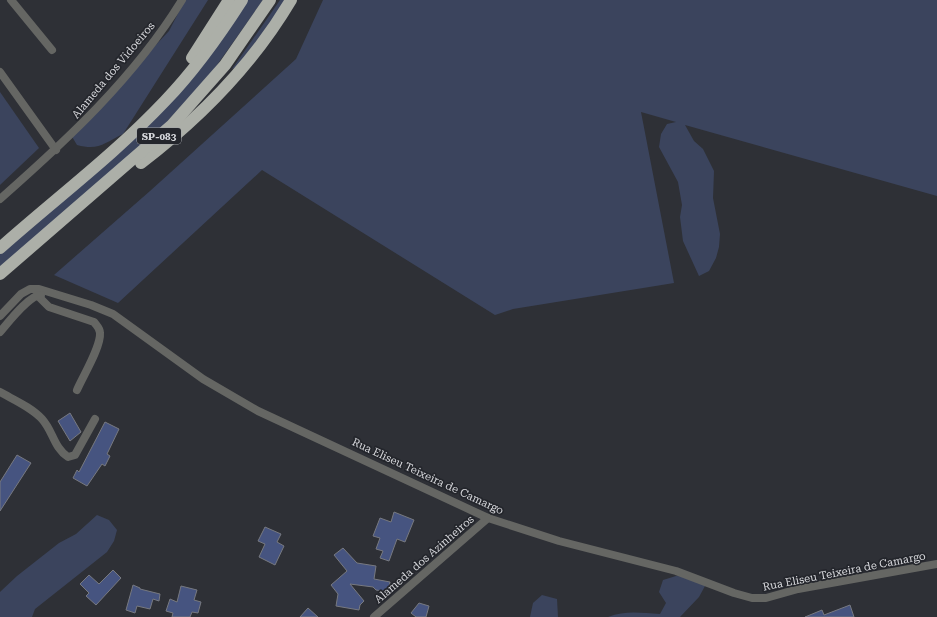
<svg xmlns="http://www.w3.org/2000/svg" width="937" height="617" viewBox="0 0 937 617" font-family="'Roboto Serif',serif">
<rect width="100%" height="100%" fill="#2e3036"/>
<g fill="#3b445d">
<path d="M185,0h23l-85,134c-19,9 -24,17 -46,11l-6,-10 98,-104z"/>
<path d="M247,0h16l-51,72 -49,54 -163,142v-16l111,-92z"/>
<path d="M280,0h7l-50,67 -5,2z"/>
<path d="M323,0h614v196l-252,-71 9,16 9,8 11,22 -1,27 7,36 -1,13 -3,11 -7,13 -10,5 -16,-35 -3,-24 2,-12 -4,-23 -19,-35 2,-13 6,-10 9,-2 -35,-10 33,171 -161,26 -18,6 -233,-145 -144,133 -64,-28 96,-84 146,-132z"/>
<path d="M0,92l39,56 -39,37z"/>
<path d="M97,515l12,5 8,10 -3,11 -7,11 -72,57 -3,8h-32v-25l17,-16 42,-33 17,-9z"/>
<path d="M676,576l21,1 8,9 -6,11 -19,20h-72c18,-7 33,-4 52,-3l6,-11 -7,-11 4,-12z"/>
<path d="M542,595l15,4 1,18h-28l3,-14z"/>
</g>
<g fill="#465480" stroke="#777980">
<path d="M70,413l11,19 -11,9 -12,-20z"/>
<path d="M105,422l14,7 -12,25 3,2 -5,10 -3,-2 -15,22 -14,-8 4,-8 2,2z"/>
<path d="M17,455l14,8 -31,48v-29z"/>
<path d="M394,512l20,8 -9,22 -8,-3 -8,22 -9,-3 3,-7 -7,-2 4,-11 -7,-2 7,-18 11,4z"/>
<path d="M265,527l16,7 -4,8 7,4 -9,19 -16,-8 6,-13 -7,-3z"/>
<path d="M343,548l14,15 19,3 -2,13 16,3 -2,10 -12,-2 -3,-3 -23,-3 14,17 -4,4 -1,5 -23,-4 2,-12 -7,-9 16,-14 -13,-16z"/>
<path d="M113,570l8,8 -25,27 -10,-9 3,-3 -9,-9 9,-9 10,9z"/>
<path d="M133,585l7,3v1l20,5 -1,7 -6,-2 -3,10 -13,-3 -2,7 -9,-3z"/>
<path d="M181,586l16,4 -3,10 7,2 -3,11 -6,-1 -2,5h-18l1,-4 -7,-2 4,-12 7,3z"/>
<path d="M419,603l10,3 -3,11h-10l-5,-4z"/>
<path d="M850,605l4,12h-49l17,-7 2,5z"/>
<path d="M308,608l10,9h-18z"/>
</g>
<g fill="none" stroke-linecap="round" stroke-linejoin="round">
<g stroke="#656663" stroke-width="8">
<path d="M11,0l41,50"/>
<path d="M0,72l56,78"/>
<path d="M0,199c67,-59 135,-122 182,-199"/>
<path d="M37,295l12,12 45,15c3,4 6,6 6,11 1,14 -17,43 -23,57"/>
<path d="M0,316l21,-22 9,-5h9l52,16 22,9 90,65 55,32 230,107 71,23 117,30 58,22 18,5h14l32,-9 139,-25"/>
<path d="M0,332c8,-9 29,-37 41,-37"/>
<path d="M0,392c14,8 31,15 42,27 11,12 12,29 26,38l7,-2 20,-36"/>
<path d="M374,617l114,-99"/>
</g>
<g stroke="#acafa8" stroke-width="12">
<path d="M192,58l37,-58"/>
<path d="M141,163c59,-45 112,-99 150,-163"/>
<path d="M0,248c55,-49 114,-93 165,-147 29,-30 54,-65 77,-101"/>
<path d="M0,274l172,-149 53,-60 45,-65"/>
</g>
</g>
<g text-anchor="middle" stroke-width="3.5" stroke-linejoin="round" paint-order="stroke">
<rect fill="#24262c" stroke="#a1a3a7" stroke-width="1" x="137" y="128" width="44" height="16" rx="3"/>
<g font-size="10" font-weight="bold" fill="#d7d8dc">
<text x="159" y="140">SP-083</text>
</g>
<g font-size="11" fill="#d7d8dc" stroke="#24262c">
<text transform="translate(113 70) rotate(-50)" y="4">Alameda dos Vidoeiros</text>
<text transform="translate(428 476) rotate(25)" y="4">Rua Eliseu Teixeira de Camargo</text>
<text transform="translate(424 559) rotate(-41)" y="4">Alameda dos Azinheiros</text>
<text transform="translate(844 571) rotate(-11)" y="4">Rua Eliseu Teixeira de Camargo</text>
</g>
</g>
</svg>
